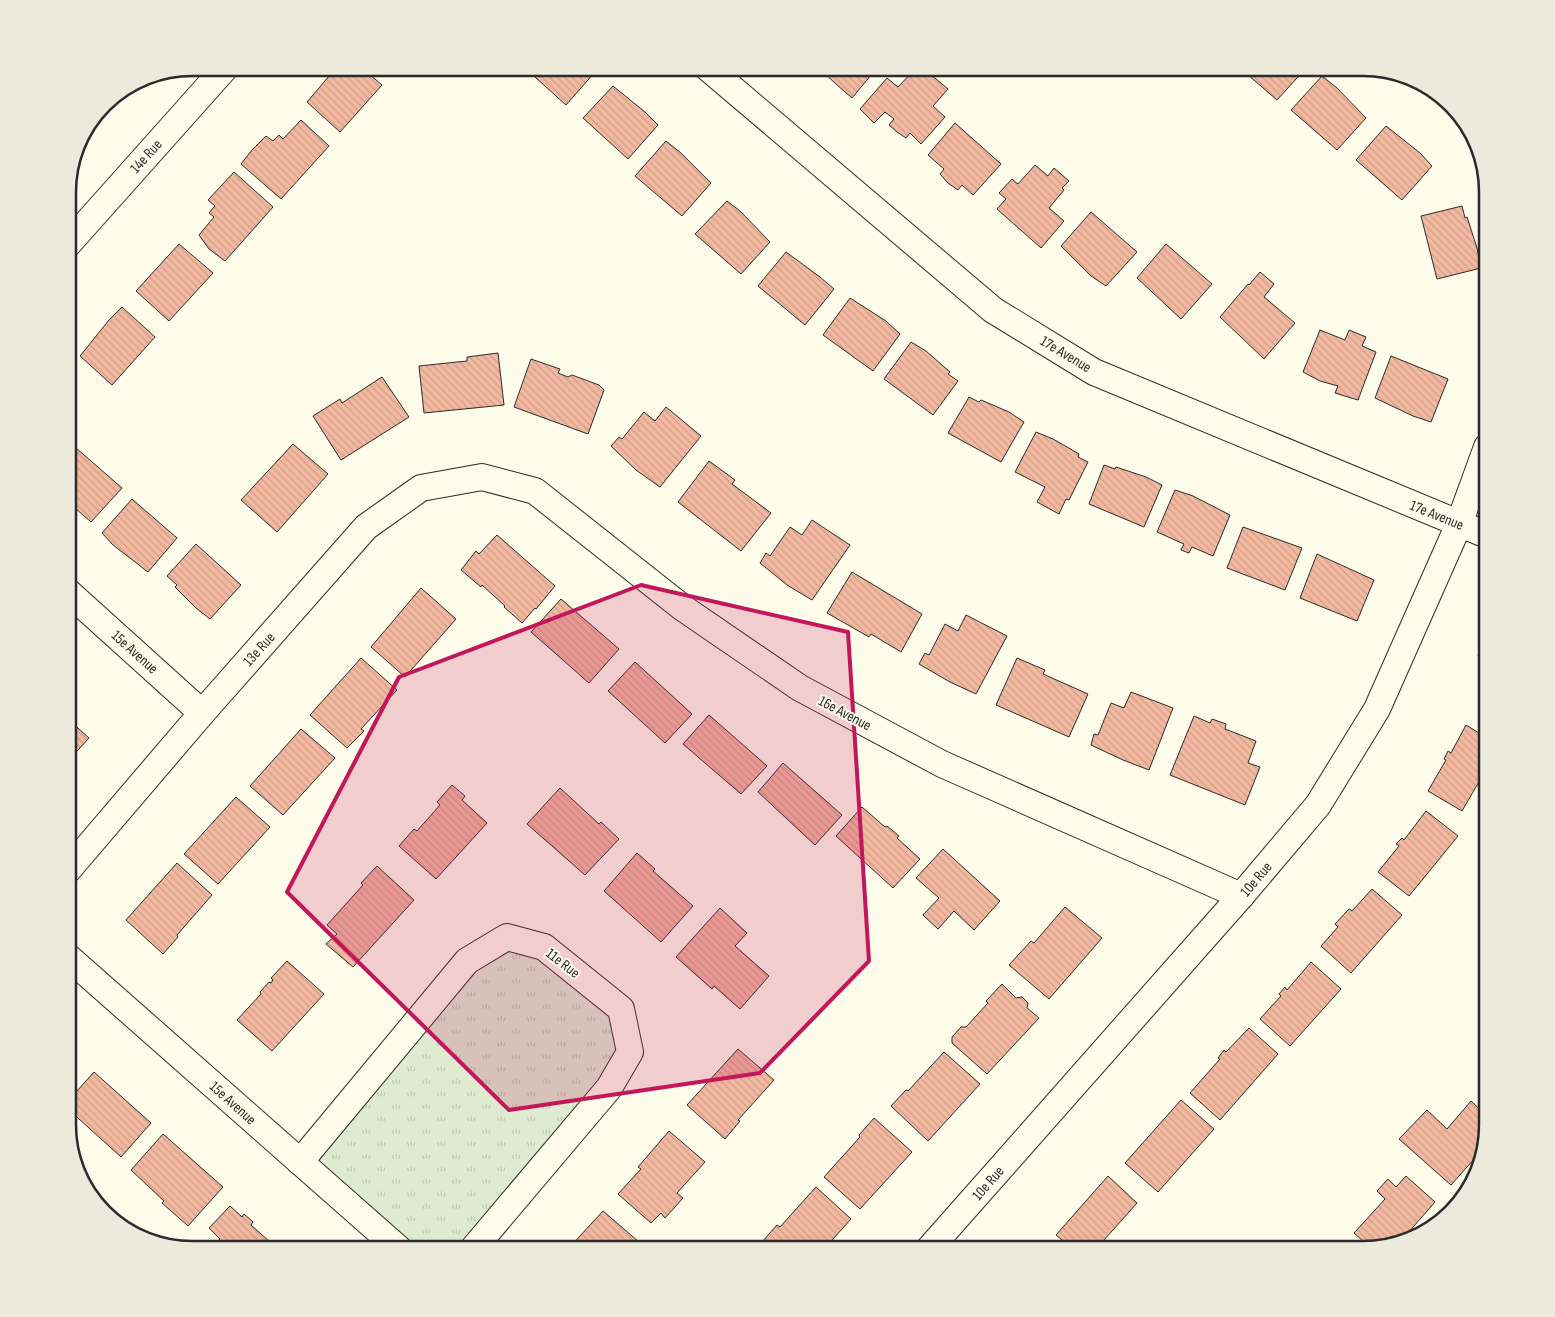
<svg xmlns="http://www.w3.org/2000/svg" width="1555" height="1317" viewBox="0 0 1555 1317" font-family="'Sofia Sans Condensed',sans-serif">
<defs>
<pattern id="grass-tufts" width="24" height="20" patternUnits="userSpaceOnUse" patternTransform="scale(1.25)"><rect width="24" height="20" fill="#deebd1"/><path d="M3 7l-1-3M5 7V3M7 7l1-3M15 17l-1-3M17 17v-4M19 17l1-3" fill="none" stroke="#bfcab4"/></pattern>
<pattern id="building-back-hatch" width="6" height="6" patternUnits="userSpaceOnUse" patternTransform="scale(1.25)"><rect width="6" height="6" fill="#f2b8a0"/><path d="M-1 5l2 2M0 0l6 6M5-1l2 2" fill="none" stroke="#d09e8a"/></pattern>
</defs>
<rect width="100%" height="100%" fill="#fdfbea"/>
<path fill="url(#grass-tufts)" stroke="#74746e" d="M507,937l114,72 7,35 -155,205h-74l-99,-87z"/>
<g fill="url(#building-back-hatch)" stroke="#2b2b2b">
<path d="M336,68h26l20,17 -42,47 -33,-30z"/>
<path d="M525,68h66l4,4 -29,33z"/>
<path d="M819,68h58l-25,30 -15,-13z"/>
<path d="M916,68h7l25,21 -15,17 12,11 -24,27 -11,-11 -4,5 -9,-6 -8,-7 5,-6 -9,-7 -11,11 -14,-14 27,-31 11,9z"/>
<path d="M1240,68h66l-29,32z"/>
<path d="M1322,76l15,12 29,30 -29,32 -46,-40z"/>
<path d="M613,86l32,26 13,13 -30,34 -45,-41z"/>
<path d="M301,120l28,26 -48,53 -40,-35 11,-14 14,-14 7,5 6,-6 4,4z"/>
<path d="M955,123l46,41 -28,31 -11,-10 -4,5 -10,-7 -8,-9 4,-5 -16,-14z"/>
<path d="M1386,126l34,27 12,13 -30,34 -46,-40z"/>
<path d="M666,141l15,12 30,30 -29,33 -47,-40z"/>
<path d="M1035,165l13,11 6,-8 15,13 -7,7 2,2 -15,18 15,13 -23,27 -44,-39 9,-10 -7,-6 13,-14 6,5z"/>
<path d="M234,172l39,35 -48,54 -16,-12 -10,-14 15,-18 -5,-4 6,-7 -7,-6z"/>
<path d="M727,201l13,10 30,31 -29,32 -46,-40z"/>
<path d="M1462,206l3,12 2,-1 10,31 4,20 -44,11 -16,-63z"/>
<path d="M1091,212l46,40 -31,34 -15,-10 -30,-30z"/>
<path d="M179,244l34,29 -44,48 -33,-30z"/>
<path d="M1166,244l46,40 -31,35 -44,-41z"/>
<path d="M786,252l34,25 14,12 -29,36 -47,-39z"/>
<path d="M1260,272l14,12 -10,13 31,26 -31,36 -44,-42 28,-33 1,1z"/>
<path d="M850,298l36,23 14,13 -27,37 -50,-36z"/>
<path d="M122,307l33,30 -43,48 -32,-29 29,-36z"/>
<path d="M1320,330l25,10 4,-10 17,7 -4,9 14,6 -18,48 -23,-7 3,-7 -18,-5 -17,-9z"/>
<path d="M911,342l15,9 24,21 -2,2 10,7 -25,34 -49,-36z"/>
<path d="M498,353l6,52 -80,8 -5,-47 48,-5v-4z"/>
<path d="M1391,356l57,23 -17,43 -18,-6 -38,-18z"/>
<path d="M531,359l29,10 -2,4 10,4 4,-2 27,10 5,5 -16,44 -74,-27z"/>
<path d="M382,377l27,40 -68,43 -28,-44 27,-17 2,4z"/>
<path d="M969,397l10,5 2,-2 28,12 15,10 -23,40 -53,-29z"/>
<path d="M666,407l35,29 -41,51 -24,-17 -25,-24 8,-9 3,2 22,-27 11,9z"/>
<path d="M1036,432l17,7 26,15 -1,3 10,5 -19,38 -3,-1 -7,15 -22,-12 8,-15 -30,-15z"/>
<path d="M293,444l35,30 -51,58 -36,-32z"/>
<path d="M76,448l46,40 -31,34 -23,-20v-45z"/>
<path d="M709,461l26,19 -3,4 39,29 -30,38 -63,-49z"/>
<path d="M1104,465l11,4 1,-2 30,10 16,8 -18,42 -55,-23z"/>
<path d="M1175,490l18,6 37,19 -17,41 -21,-9 -3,6 -8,-3 3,-6 -27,-12z"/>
<path d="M132,499l45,39 -29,34 -35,-27 -11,-12z"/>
<path d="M812,520l38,25 -38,55 -25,-15 -27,-22 6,-10 4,3 20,-29 12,8z"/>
<path d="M1243,527l59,21 -17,42 -58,-22z"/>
<path d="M497,535l58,51 -19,23 -1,-1 -13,15 -18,-16 1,-1 -23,-21 -1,2 -20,-17 15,-19 3,3z"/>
<path d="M196,544l45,41 -31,34 -14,-11 -21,-21 2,-2 -10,-9z"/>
<path d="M1317,554l57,26 -17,41 -57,-23z"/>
<path d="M852,572l70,42 -21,38 -30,-18 -2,3 -42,-24z"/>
<path d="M421,588l35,31 -51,58 -34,-30z"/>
<path d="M561,599l58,50 -30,34 -58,-51z"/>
<path d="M966,615l41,21 -31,58 -26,-12 -31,-18 6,-11 4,2 16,-31 13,7z"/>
<path d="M1487,632v28l-9,-4z"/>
<path d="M361,658l36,32 -36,39 3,2 -17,17 -37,-33z"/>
<path d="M1017,658l28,12 -2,4 45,20 -19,43 -73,-32z"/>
<path d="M635,662l57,52 -27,29 -57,-52z"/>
<path d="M1131,692l42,16 -24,62 -26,-10 -32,-15 3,-11 4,1 13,-32 13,5z"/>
<path d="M709,715l58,51 -26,28 -58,-50z"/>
<path d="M1194,716l16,7 2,-4 14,5 -1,5 31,12 -8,22 12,4 -15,38 -75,-30z"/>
<path d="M68,719l21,19 -21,23z"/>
<path d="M1466,725l21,13v30l-25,43 -34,-20 18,-31 -2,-1 4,-8 3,2z"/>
<path d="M301,729l34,29 -52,57 -33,-29z"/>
<path d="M783,763l59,52 -27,30 -57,-53z"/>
<path d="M452,785l13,11 -3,4 25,23 -51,56 -37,-33 15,-17 3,2 23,-26 -3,-3z"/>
<path d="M560,788l39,36 2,-2 18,17 -34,36 -58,-51z"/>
<path d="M236,797l34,30 -52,57 -34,-30z"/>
<path d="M862,807l23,20 2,-1 12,10 -2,2 23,21 -27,29 -57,-52z"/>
<path d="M1426,811l32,25 -49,60 -31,-24 21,-26 -3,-2 6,-6 2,2z"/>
<path d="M943,849l57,52 -26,29 -20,-19 -16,18 -15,-14 16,-17 -23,-20z"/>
<path d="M637,853l18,16 -2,2 40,35 -32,36 -57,-51z"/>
<path d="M177,863l35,32 -35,40 1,2 -15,17 -37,-34z"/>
<path d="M377,866l37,34 -61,67 -27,-23 11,-10 -10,-9 36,-40 -2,-2z"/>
<path d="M1372,889l30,26 -51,58 -30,-27 17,-19 -3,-3 14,-15 3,2z"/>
<path d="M1065,907l37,31 -53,61 -40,-34 22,-24 3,2z"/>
<path d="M720,908l27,25 -12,13 34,30 -29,33 -26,-23 -2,3 -36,-32z"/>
<path d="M287,961l37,33 -52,57 -35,-31 24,-26 -1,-2 9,-10 2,1 2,-3 -2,-2z"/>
<path d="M1311,962l30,27 -51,57 -30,-27 21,-23 -2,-2 6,-7 2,3z"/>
<path d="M1002,984l14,14 6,-1 6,6 -1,5 12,10 -52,56 -35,-31v-6l9,-10h5l22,-24 -2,-2z"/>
<path d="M1249,1028l29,26 -58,66 -30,-27 30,-34 -2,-1 6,-8 2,2z"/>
<path d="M738,1049l36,31 -36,40 2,1 -15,18 -38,-34z"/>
<path d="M944,1052l36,32 -52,57 -37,-35 15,-16 2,1z"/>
<path d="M68,1061l5,5 -5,6z"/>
<path d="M1487,1070v18l-8,-8z"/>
<path d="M94,1072l57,51 -30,34 -53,-48v-8z"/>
<path d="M1181,1100l33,29 -56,63 -33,-29z"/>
<path d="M1471,1101l16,15v9l-4,24 -32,36 -52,-46 28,-29 20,19z"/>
<path d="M874,1118l38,34 -52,57 -36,-32 36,-40 -1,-2z"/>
<path d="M669,1131l36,31 -28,31 6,5 -18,20 -4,-5 -10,10 -33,-29 23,-25 -3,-2z"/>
<path d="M163,1134l60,53 -35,39 -26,-23 2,-2 -33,-31z"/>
<path d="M1108,1176l29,27 -41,46h-23l-17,-14z"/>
<path d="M1406,1176l29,26 -35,40 -29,6 -17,-15 31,-34 -8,-8 11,-12 8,8z"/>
<path d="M816,1187l35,32 -27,30h-55l-8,-6 16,-18 3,2z"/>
<path d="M230,1206l12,11 2,-3 9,8 -2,3 27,24h-68l10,-10 -11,-11z"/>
<path d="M603,1211l36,31 -7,7h-64z"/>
</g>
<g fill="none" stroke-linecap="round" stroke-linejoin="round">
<defs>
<g id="street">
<path d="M708,68l285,242 101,62 393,163"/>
<path d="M68,244l157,-176"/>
<path d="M68,592l134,121"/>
<path d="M68,870l134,-157 164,-186 55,-39 61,-11 53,14 148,117 117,80 142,76 299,132"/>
<path d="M68,957l331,292"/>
<path d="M300,1162l167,-201 40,-24 37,10 77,62 9,43 -21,36 -136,161"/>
<path d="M929,1249l312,-353 77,-91 59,-96 82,-185 28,-77"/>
</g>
</defs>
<use href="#street" stroke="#2b2b2b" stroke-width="28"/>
<use href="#street" stroke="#fdfbea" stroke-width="26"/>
</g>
<path fill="#c2185b" fill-opacity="0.2" stroke="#c2185b" stroke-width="4" stroke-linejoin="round" d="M641,585l207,47 21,329 -109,112 -251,37 -222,-218 112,-215z"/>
<g text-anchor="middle" stroke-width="4" stroke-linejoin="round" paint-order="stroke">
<g font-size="15" fill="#2b2b2b" stroke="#fdfbea">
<text transform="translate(146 156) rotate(-48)" y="5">14e Rue</text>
<text transform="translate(1066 354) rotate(31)" y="5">17e Avenue</text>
<text transform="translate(1437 515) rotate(22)" y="5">17e Avenue</text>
<text transform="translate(259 649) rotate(-48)" y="5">13e Rue</text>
<text transform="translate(135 652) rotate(42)" y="5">15e Avenue</text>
<text transform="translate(845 713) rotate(28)" y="5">16e Avenue</text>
<text transform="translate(1256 879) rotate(-50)" y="5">10e Rue</text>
<text transform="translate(563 963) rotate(38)" y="5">11e Rue</text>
<text transform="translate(233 1103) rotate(42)" y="5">15e Avenue</text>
<text transform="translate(988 1183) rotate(-49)" y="5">10e Rue</text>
</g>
</g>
<path d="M0 0H1555V1317H0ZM192 76H1363A116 116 0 0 1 1479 192V1125A116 116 0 0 1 1363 1241H192A116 116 0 0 1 76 1125V192A116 116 0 0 1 192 76Z" fill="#eceadb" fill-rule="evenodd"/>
<path fill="none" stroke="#2b2b2b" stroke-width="2.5" d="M192 76H1363A116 116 0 0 1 1479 192V1125A116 116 0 0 1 1363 1241H192A116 116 0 0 1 76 1125V192A116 116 0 0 1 192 76Z"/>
</svg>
